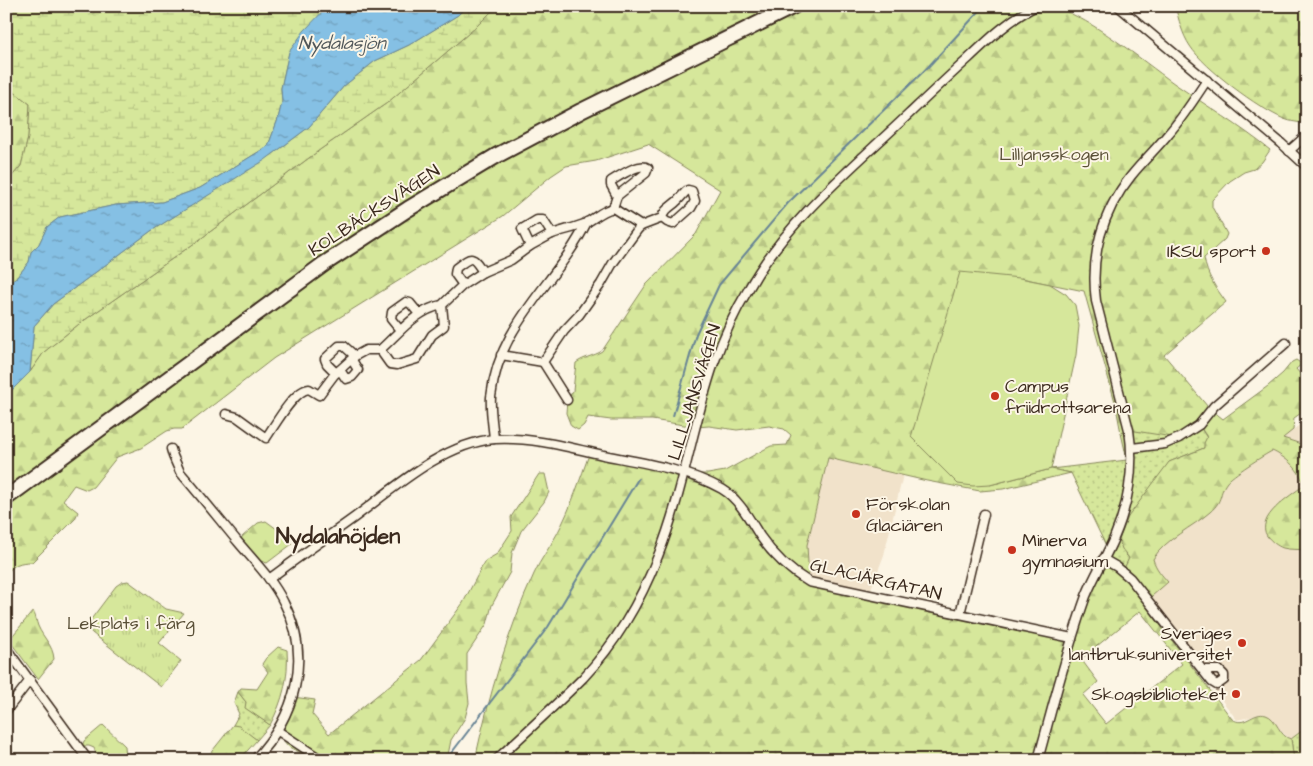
<svg xmlns="http://www.w3.org/2000/svg" width="1313" height="766" viewBox="0 0 1313 766" font-family="'Architects Daughter',sans-serif">
<defs>
<pattern id="grass-dots" width="8" height="8" patternUnits="userSpaceOnUse" patternTransform="scale(1.25)"><rect width="8" height="8" fill="#d6e79b"/><path d="M2 2h.1M6 6h.1" fill="none" stroke="#b9c685" stroke-width="1.8" stroke-linecap="round"/></pattern>
<pattern id="forest-firs" width="22" height="20" patternUnits="userSpaceOnUse" patternTransform="scale(1.25)"><rect width="22" height="20" fill="#d6e79b"/><path d="M5 1l3.5 6h-7zM16 11l3.5 6h-7z" fill="#b9c685"/></pattern>
<pattern id="wetland-marsh" width="20" height="14" patternUnits="userSpaceOnUse" patternTransform="scale(1.25)"><rect width="20" height="14" fill="#d6e79b"/><path d="M1 5h8M5 5V1M11 12h8M15 12V8" fill="none" stroke="#b9c685"/></pattern>
<pattern id="park-tufts" width="24" height="20" patternUnits="userSpaceOnUse" patternTransform="scale(1.25)"><rect width="24" height="20" fill="#d6e79b"/><path d="M3 7l-1-3M5 7V3M7 7l1-3M15 17l-1-3M17 17v-4M19 17l1-3" fill="none" stroke="#b9c685"/></pattern>
<pattern id="water-ripples" width="26" height="14" patternUnits="userSpaceOnUse" patternTransform="scale(1.25)"><rect width="26" height="14" fill="#85c0e4"/><path d="M2 4q2-2 4 0t4 0M15 11q2-2 4 0t4 0" fill="none" stroke="#6e9cb8"/></pattern>
</defs>
<rect width="100%" height="100%" fill="#fcf5e5"/>
<filter id="ink" filterUnits="userSpaceOnUse"><feTurbulence type="fractalNoise" baseFrequency=".02" numOctaves="2"/><feDisplacementMap in="SourceGraphic" scale="10" xChannelSelector="R" yChannelSelector="G"/><feConvolveMatrix kernelMatrix="1 2 1 2 8 2 1 2 1" color-interpolation-filters="sRGB"/></filter>
<g filter="url(#ink)">
<g fill="#f1e2ca">
<path d="M1307,419v308l-16,12h-2l-25,-25 -27,6 -114,-148 6,-14z"/>
<path d="M828,458l75,17 -19,80 -15,39 -60,-12 -2,-37z"/>
</g>
<g fill="url(#grass-dots)" stroke="#88885c">
<path d="M1199,425l8,13 -3,10 -35,14 -44,92 4,4 -6,14 -20,-13 5,-9 -37,-77 -20,-4 76,-9 -6,-27 8,-3z"/>
<path d="M238,692l8,10v6l24,17 -13,15 -18,-13 -6,-2 6,-11 -5,-11z"/>
<path d="M1307,727v33h-13l-3,-21z"/>
</g>
<g fill="url(#forest-firs)" stroke="#88885c" fill-rule="evenodd">
<path d="M497,6h556c44,16 84,51 122,78 32,22 65,42 95,66l-8,12 -8,7 -10,3 -14,9 -18,19v7l15,27 -2,5 -21,19c3,18 12,30 22,44l-62,53 44,52 15,12 45,-33 15,-13 9,-11 4,-2 6,4 -6,5 6,7 5,-4v37l-13,9 -1,12 -10,8 24,8v104c-8,-1 -17,0 -24,-2 -6,-2 -12,-7 -16,-12 -12,-19 23,-40 36,-50 0,-15 -19,-30 -31,-35 -8,4 -41,25 -45,31 -9,12 -3,18 -17,30 -17,15 -45,27 -57,47 3,10 9,16 15,23l-16,14 -11,4 91,119c13,9 21,-8 34,-4 11,3 13,22 25,24l3,21h-819c14,-64 32,-127 59,-186 6,-14 16,-27 23,-40 14,-26 23,-55 33,-82l109,22h9l17,-3 40,-22 6,-3 16,-1 4,-10 -7,-6 -15,-3 -32,4 -28,-4 -12,1 -45,-7h-41l-23,-3 -4,8 -6,5 -7,-4 -5,-13 1,-13 6,-9 3,-28c8,-6 18,-7 26,-12l44,-66 50,-51 24,-44 -72,-46 -52,17 -30,5 -15,10 -48,40 -229,142 -92,71h-8l-7,2 -26,17 -24,9 -24,30 -6,3 -13,-5 -11,15 15,12 -3,7 -43,43c-12,0 -19,2 -26,13v-179l24,-24 14,-20 35,-28 120,-84 122,-91 66,-46 89,-76zM1021,278l63,13 31,111 6,31 8,-3 50,8 20,-13 8,12 -3,6v5l-35,14 -41,55 -9,23 3,9 7,9 -6,13 -20,-12 -31,79 -263,-56 -2,-37 21,-87 99,23 53,10 23,-2 68,-16 -20,-4 -61,16zM1140,611l42,53 -76,60 -23,-29 15,-13 -17,-23z"/>
<path d="M1175,6h132v118c-8,-2 -16,-2 -23,-5 -26,-11 -79,-50 -94,-73 -8,-12 -11,-26 -15,-40z"/>
<path d="M13,91l17,13 -2,34 -7,28 -15,17v-89z"/>
<path d="M539,474h6l4,18 -5,10 -23,29 -9,22 -2,19 -18,33 -5,19 -20,30v29l2,20 -4,15 -14,22 -4,20h-138l-8,-7 -12,-6 -12,-14 16,-36 22,3 -3,14 17,20 92,-74 42,-57 22,-42 12,-7 15,-23 -1,-14z"/>
<path d="M266,521l15,11 11,12 -25,19 -6,-2 -20,-22 1,-2 16,-14z"/>
<path d="M33,611c3,5 3,10 5,15 5,12 15,19 16,33l-16,20 -29,-39z"/>
<path d="M278,647l9,3c2,27 -4,51 -17,75l-25,-17 1,-6 -8,-10 3,-4 16,1 11,-17 -6,-8 4,-6z"/>
<path d="M103,725l22,21 1,14h-28l-4,-12 -5,-2h-7l2,-5z"/>
<path d="M233,725l6,1 18,14 -18,20h-34z"/>
</g>
<g fill="url(#wetland-marsh)" stroke="#88885c">
<path d="M6,6h322l-39,46 -8,36 1,14 -4,17 -10,27 -68,42 -38,14 -46,3 -56,12 -13,10 -8,17 -8,8 -2,10 -12,15 -11,7v-101l15,-17 7,-28 2,-34 -17,-13 -7,3z"/>
<path d="M467,6h30l-21,21 -89,76 -66,46 -122,91 -120,84 -35,28 -14,20 4,-46 19,-22 98,-73 122,-77 36,-27 35,-41 31,-25 34,-16 49,-30z"/>
</g>
<path fill="url(#park-tufts)" stroke="#88885c" d="M128,581l38,28 18,4 -25,30 22,18 -20,26 -69,-54 -4,-5 1,-6 27,-36 6,-4z"/>
<path fill="#d6e79b" stroke="#88885c" d="M960,272l60,6 30,6 16,10 9,11 4,21 -3,29 -25,114 -61,16 -17,1 -15,-2 -47,-47z"/>
<path fill="url(#water-ripples)" stroke="#678495" d="M328,6h139l-9,9 -49,30 -34,16 -31,25 -35,41 -44,33 -114,71 -98,73 -19,22 -4,46 -24,24v-112l11,-7 12,-15 2,-10 8,-8 8,-17 13,-10 56,-12 46,-3 38,-14 68,-42 10,-27 4,-17 -1,-14 8,-36 15,-21z"/>
<g fill="none" stroke-linecap="round" stroke-linejoin="round">
<g stroke="#678495" stroke-width="2">
<path d="M673,416l23,-82 23,-49 69,-82 140,-136 56,-61"/>
<path d="M446,760l102,-133 90,-148"/>
</g>
<defs>
<g id="street">
<path d="M1118,6l163,137 26,24"/>
<path d="M1289,151l18,-16"/>
<path d="M613,208l4,-12 29,-23 2,-5c-9,-6 -28,8 -37,13v4l6,11"/>
<path d="M530,246l22,-12"/>
<path d="M463,285l20,-13"/>
<path d="M442,305c-26,5 -43,28 -62,45l10,14 7,1 20,-6 15,-24 12,-9 -2,-21 21,-20 -8,-11 1,-6c16,-12 16,-13 27,4l28,-12 19,-14 -8,-17 15,-9h6l9,14c11,-4 22,-6 32,-10 10,-5 17,-13 29,-16l28,18"/>
<path d="M400,330l-9,-11 1,-7 14,-10 4,1 9,11"/>
<path d="M501,355l42,7"/>
<path d="M340,370l6,9 6,-2 6,-7 -6,-10"/>
<path d="M336,373l-9,-9 -2,-5 14,-13h5l11,10"/>
<path d="M567,400l-24,-38 21,-31 15,-16 22,-31 12,-21 25,-34 3,-3 21,-8c2,-8 7,-10 14,-16 5,-4 7,-9 12,-12l4,1 3,10 -4,7 -18,16 -6,-2 -5,-4"/>
<path d="M226,414l11,3 29,21c9,-13 28,-48 43,-49l10,6 15,-20 21,-19 11,-6h14"/>
<path d="M494,439c-1,-13 -4,-28 -3,-42 8,-75 65,-112 96,-175"/>
<path d="M1132,448l33,-4 14,-6 20,-13 15,-19 72,-63"/>
<path d="M171,449l2,7 7,16c20,23 39,47 58,70 16,19 35,38 46,61 29,55 11,114 -30,157"/>
<path d="M1103,559l14,8 13,11 82,104 5,3 7,-5v-5l-5,-5h-15"/>
<path d="M269,579c28,-21 57,-41 86,-62 39,-29 89,-74 140,-78 37,-2 73,8 108,16 41,8 83,14 119,34 17,10 28,31 38,47 13,19 29,34 49,46l263,56"/>
<path d="M960,614l24,-100"/>
<path d="M6,648l82,112"/>
<path d="M6,711l24,-31"/>
<path d="M278,731l44,29"/>
<path d="M496,760c29,-27 59,-54 87,-82 32,-34 58,-78 75,-122 25,-62 34,-129 56,-193 9,-25 20,-50 34,-73 38,-69 104,-122 161,-176 19,-18 39,-37 59,-55 21,-20 42,-40 68,-53"/>
<path d="M1038,760c15,-55 29,-111 48,-164 8,-20 20,-39 28,-58 15,-35 21,-70 15,-108l-33,-129c-6,-45 6,-89 35,-125 12,-15 26,-28 38,-43 14,-16 26,-35 38,-53"/>
</g>
<path id="highway" d="M6,498l318,-234 84,-55 88,-53 85,-45 213,-105"/>
</defs>
<use href="#street" stroke="#3b2a1e" stroke-width="11"/>
<use href="#highway" stroke="#3b2a1e" stroke-width="18"/>
<use href="#street" stroke="#fcf5e5" stroke-width="8"/>
<use href="#highway" stroke="#fcf5e5" stroke-width="14"/>
</g>
</g>
<g fill="#c8321e" stroke="#fcf5e5" stroke-width="2">
<circle cx="1266" cy="251" r="5"/>
<circle cx="995" cy="396" r="5"/>
<circle cx="856" cy="514" r="5"/>
<circle cx="1012" cy="550" r="5"/>
<circle cx="1242" cy="643" r="5"/>
<circle cx="1236" cy="694" r="5"/>
</g>
<g text-anchor="middle" stroke-width="4" stroke-linejoin="round" paint-order="stroke">
<g font-size="18" fill="#5a5037" stroke="#fcf5e5">
<text x="1054" y="160">Lilljansskogen</text>
<text x="131" y="629">Lekplats i färg</text>
</g>
<g font-size="18" fill="#3b2a1e" stroke="#fcf5e5">
<text transform="translate(374 210) rotate(-33)" y="6">KOLBÄCKSVÄGEN</text>
<text transform="translate(694 392) rotate(-73)" y="6">LILLJANSVÄGEN</text>
<text transform="translate(876 579) rotate(13)" y="6">GLACIÄRGATAN</text>
</g>
<g font-size="18" fill="#3b2a1e" stroke="#fcf5e5" text-anchor="end">
<text x="1256" y="257">IKSU sport</text>
<text x="1005" y="392" text-anchor="start">Campus<tspan x="1005" dy="21">friidrottsarena</tspan></text>
<text x="866" y="510" text-anchor="start">Förskolan<tspan x="866" dy="21">Glaciären</tspan></text>
<text x="1022" y="546" text-anchor="start">Minerva<tspan x="1022" dy="21">gymnasium</tspan></text>
<text x="1232" y="639">Sveriges<tspan x="1232" dy="21">lantbruksuniversitet</tspan></text>
<text x="1226" y="700">Skogsbiblioteket</text>
</g>
<g font-size="19" font-style="italic" fill="#515759" stroke="#fcf5e5">
<text x="342" y="49">Nydalasjön</text>
</g>
<g font-size="22" font-weight="bold" fill="#3b2a1e" stroke="#fcf5e5">
<text x="338" y="543">Nydalahöjden</text>
</g>
</g>
<rect width="1313" height="766" fill="none" stroke="#fcf5e5" stroke-width="25"/>
<rect x="12" y="12" width="1288" height="741" fill="none" stroke="#3b2a1e" stroke-width="2" filter="url(#ink)"/>
</svg>
